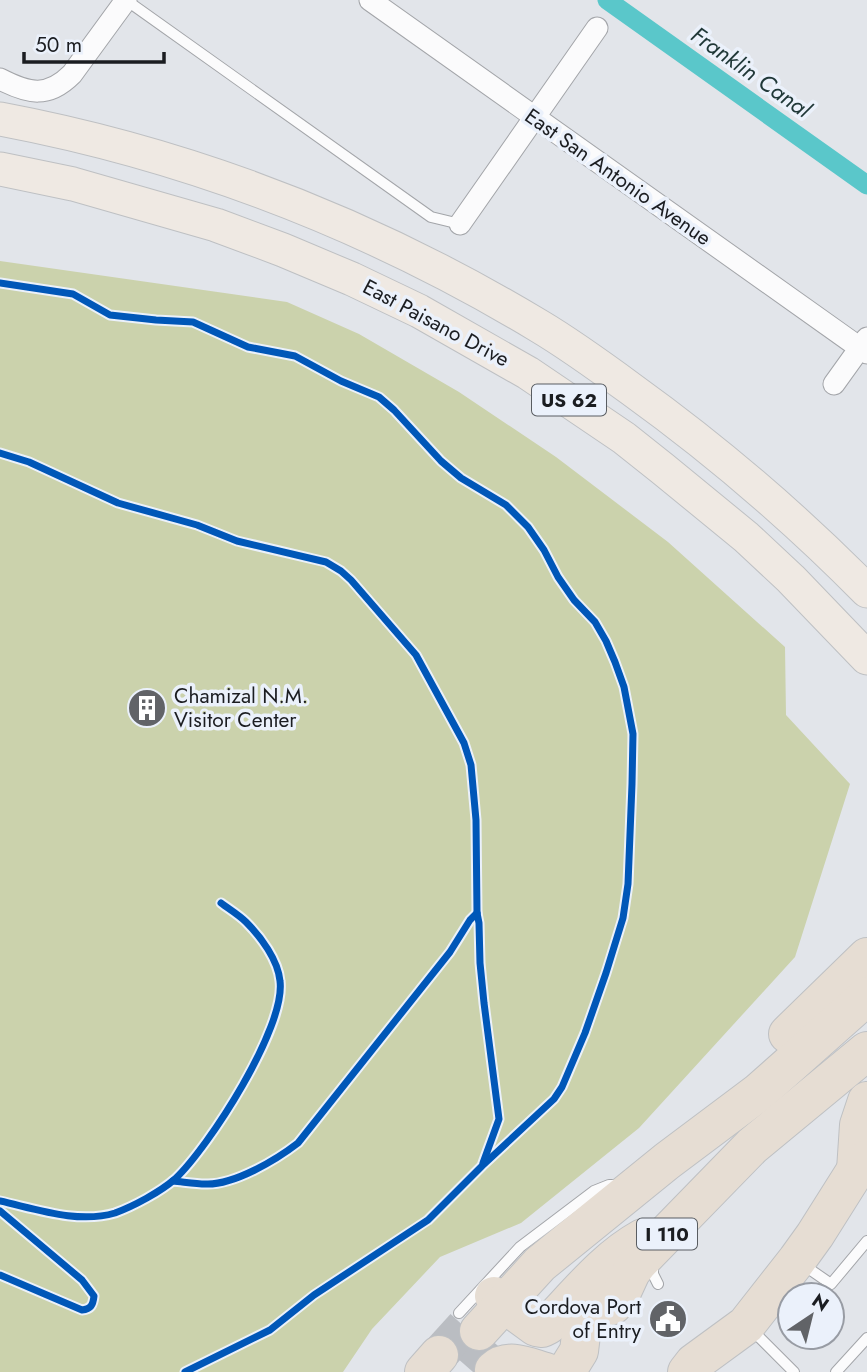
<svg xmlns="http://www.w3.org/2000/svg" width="867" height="1372" viewBox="0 0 867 1372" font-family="Jost,sans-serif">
<rect width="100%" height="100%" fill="#e2e5ea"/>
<path fill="#cbd2ac" d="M0,261l287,41 72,32 100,58 97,65 112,85 117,105 1,68 64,69 -55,173 -156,171 -118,95 -81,34 -68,72 -29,43h-343z"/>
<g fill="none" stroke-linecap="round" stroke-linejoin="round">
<path stroke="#5ac7ca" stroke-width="19" d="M607,0l260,185"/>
<g stroke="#babdc2" stroke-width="38" stroke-dasharray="38 19" stroke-linecap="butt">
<path d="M439,1355l30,-33"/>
<path d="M473,1372l24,-27"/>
</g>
<defs>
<g id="service">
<path d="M126,0l305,217 29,7"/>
<path d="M653,1263v11l5,10"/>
<path d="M802,1264l29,20 36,-43"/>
<path d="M459,1313l61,-66 74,-56 15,-6h8"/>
<path d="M751,1329l43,43"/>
<path d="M836,1372l31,-34"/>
</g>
<g id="minor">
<path d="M370,0l497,353"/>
<path d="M0,79c29,15 48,19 72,-5l54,-74"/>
<path d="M460,224l137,-196"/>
<path d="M834,384l33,-46"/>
</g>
<g id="primary">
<path d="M0,119c191,36 373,107 539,207 32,19 62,41 92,63 86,62 161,126 236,202"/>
<path d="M0,169l73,15 143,41 67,25 69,29 67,32 109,62 96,65 39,31 83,68 45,42 76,79"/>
</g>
<g id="motorway">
<path d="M788,1034l79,-77"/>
<path d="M856,1170l3,-45 8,-24"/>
<path d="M494,1296l42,31 6,1 6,-3c29,-30 57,-66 95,-87"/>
<path d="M479,1331l61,-67 127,-103 92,-69 108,-96"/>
<path d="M494,1370c15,-13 34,-3 52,2"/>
<path d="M424,1372l15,-17"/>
<path d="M566,1372l13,-21 4,-33 6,-7 24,-6 6,-7 12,-26 7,-9 114,-117 115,-95"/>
<path d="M687,1372l7,-9 52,-38 51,-65 18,-25 41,-65 11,-11"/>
</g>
</defs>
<use href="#service" stroke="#a3a5a9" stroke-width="12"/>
<use href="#minor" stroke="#a3a5a9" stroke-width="23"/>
<use href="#primary" stroke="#bec0c3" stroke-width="35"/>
<use href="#motorway" stroke="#bec0c3" stroke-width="40"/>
<use href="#service" stroke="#fbfbfc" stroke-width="10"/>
<use href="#minor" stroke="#fbfbfc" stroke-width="21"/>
<use href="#primary" stroke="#efe9e3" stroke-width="33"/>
<use href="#motorway" stroke="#e6ddd3" stroke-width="38"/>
<defs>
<g id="cycleway">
<path d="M0,283l73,11 37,21 46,5 37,2 55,25 47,9 46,25 38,16 15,13 47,51 20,17 45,27 22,22 16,23 14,27 16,23 21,22 11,19 9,21 9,25 9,47 -1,50 -4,100 -5,34 -17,55 -21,60 -23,54 -8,12 -72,67 -54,54 -114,75 -44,35 -85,42"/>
<path d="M0,453l29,9 89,41 79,22 40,16 89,21 15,9 10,9 65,75 48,88 7,22 5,55 1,93 2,10 1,40 4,40 15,116 -16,44"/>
<path d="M173,1181c11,1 22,3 33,3 28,1 70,-24 92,-41l152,-191 20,-32 7,-7"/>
<path d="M0,1201c36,8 78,23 115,12 19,-7 45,-21 60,-34 34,-32 111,-152 105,-198 -2,-21 -19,-44 -34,-59 -7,-7 -17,-13 -25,-19"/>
<path d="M0,1211l82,69 12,16c-1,9 -3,13 -12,14l-82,-35"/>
</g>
</defs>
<use href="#cycleway" stroke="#ebf1fb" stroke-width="11"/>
<use href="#cycleway" stroke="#0057b8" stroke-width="7"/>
</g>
<defs>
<symbol id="building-disc" viewBox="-11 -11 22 22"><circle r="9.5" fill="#616367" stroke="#ebf1fb"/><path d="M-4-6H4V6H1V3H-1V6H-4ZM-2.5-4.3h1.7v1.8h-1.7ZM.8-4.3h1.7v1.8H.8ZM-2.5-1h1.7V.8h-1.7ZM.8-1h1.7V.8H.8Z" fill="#fff"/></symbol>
<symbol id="civic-disc" viewBox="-11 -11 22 22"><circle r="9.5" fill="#616367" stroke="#ebf1fb"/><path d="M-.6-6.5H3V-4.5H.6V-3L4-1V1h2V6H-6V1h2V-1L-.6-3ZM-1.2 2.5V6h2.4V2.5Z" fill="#fff"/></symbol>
</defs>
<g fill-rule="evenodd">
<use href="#building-disc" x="125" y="686" width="44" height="44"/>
<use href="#civic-disc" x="646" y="1297" width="44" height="44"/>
</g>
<g text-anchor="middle" stroke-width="7" stroke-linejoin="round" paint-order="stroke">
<g fill="#ebf1fb" stroke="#595d62" stroke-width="2">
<rect x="532" y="384.5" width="74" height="31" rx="5"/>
<rect x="637" y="1218.5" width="60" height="31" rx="5"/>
</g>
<g font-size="19" font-weight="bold" fill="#1b1d21">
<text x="569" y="407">US 62</text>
<text x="667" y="1241">I 110</text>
</g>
<g font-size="21" fill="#1b1d21" stroke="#ebf1fb">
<text transform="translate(618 177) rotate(35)" y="7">East San Antonio Avenue</text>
<text transform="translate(436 323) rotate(28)" y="7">East Paisano Drive</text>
</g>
<g font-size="21" fill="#1b1d21" stroke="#ebf1fb" text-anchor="start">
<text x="174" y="703">Chamizal N.M.<tspan x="174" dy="24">Visitor Center</tspan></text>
<text x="641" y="1314" text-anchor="end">Cordova Port<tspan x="641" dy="24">of Entry</tspan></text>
</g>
<g font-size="23" font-style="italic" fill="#1f3737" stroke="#ebf1fb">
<text transform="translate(751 72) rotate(35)" y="8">Franklin Canal</text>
</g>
</g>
<g transform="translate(811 1316) rotate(35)"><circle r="33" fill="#ebf1fb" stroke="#989ca4" stroke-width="2"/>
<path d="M0-5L12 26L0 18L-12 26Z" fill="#616367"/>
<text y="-10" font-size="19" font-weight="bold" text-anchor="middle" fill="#1b1d21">N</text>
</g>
<path d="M24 52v10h140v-10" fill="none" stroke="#1b1d21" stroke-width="3.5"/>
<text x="35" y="52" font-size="21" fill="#1b1d21" stroke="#ebf1fb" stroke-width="5" paint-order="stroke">50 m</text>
</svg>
